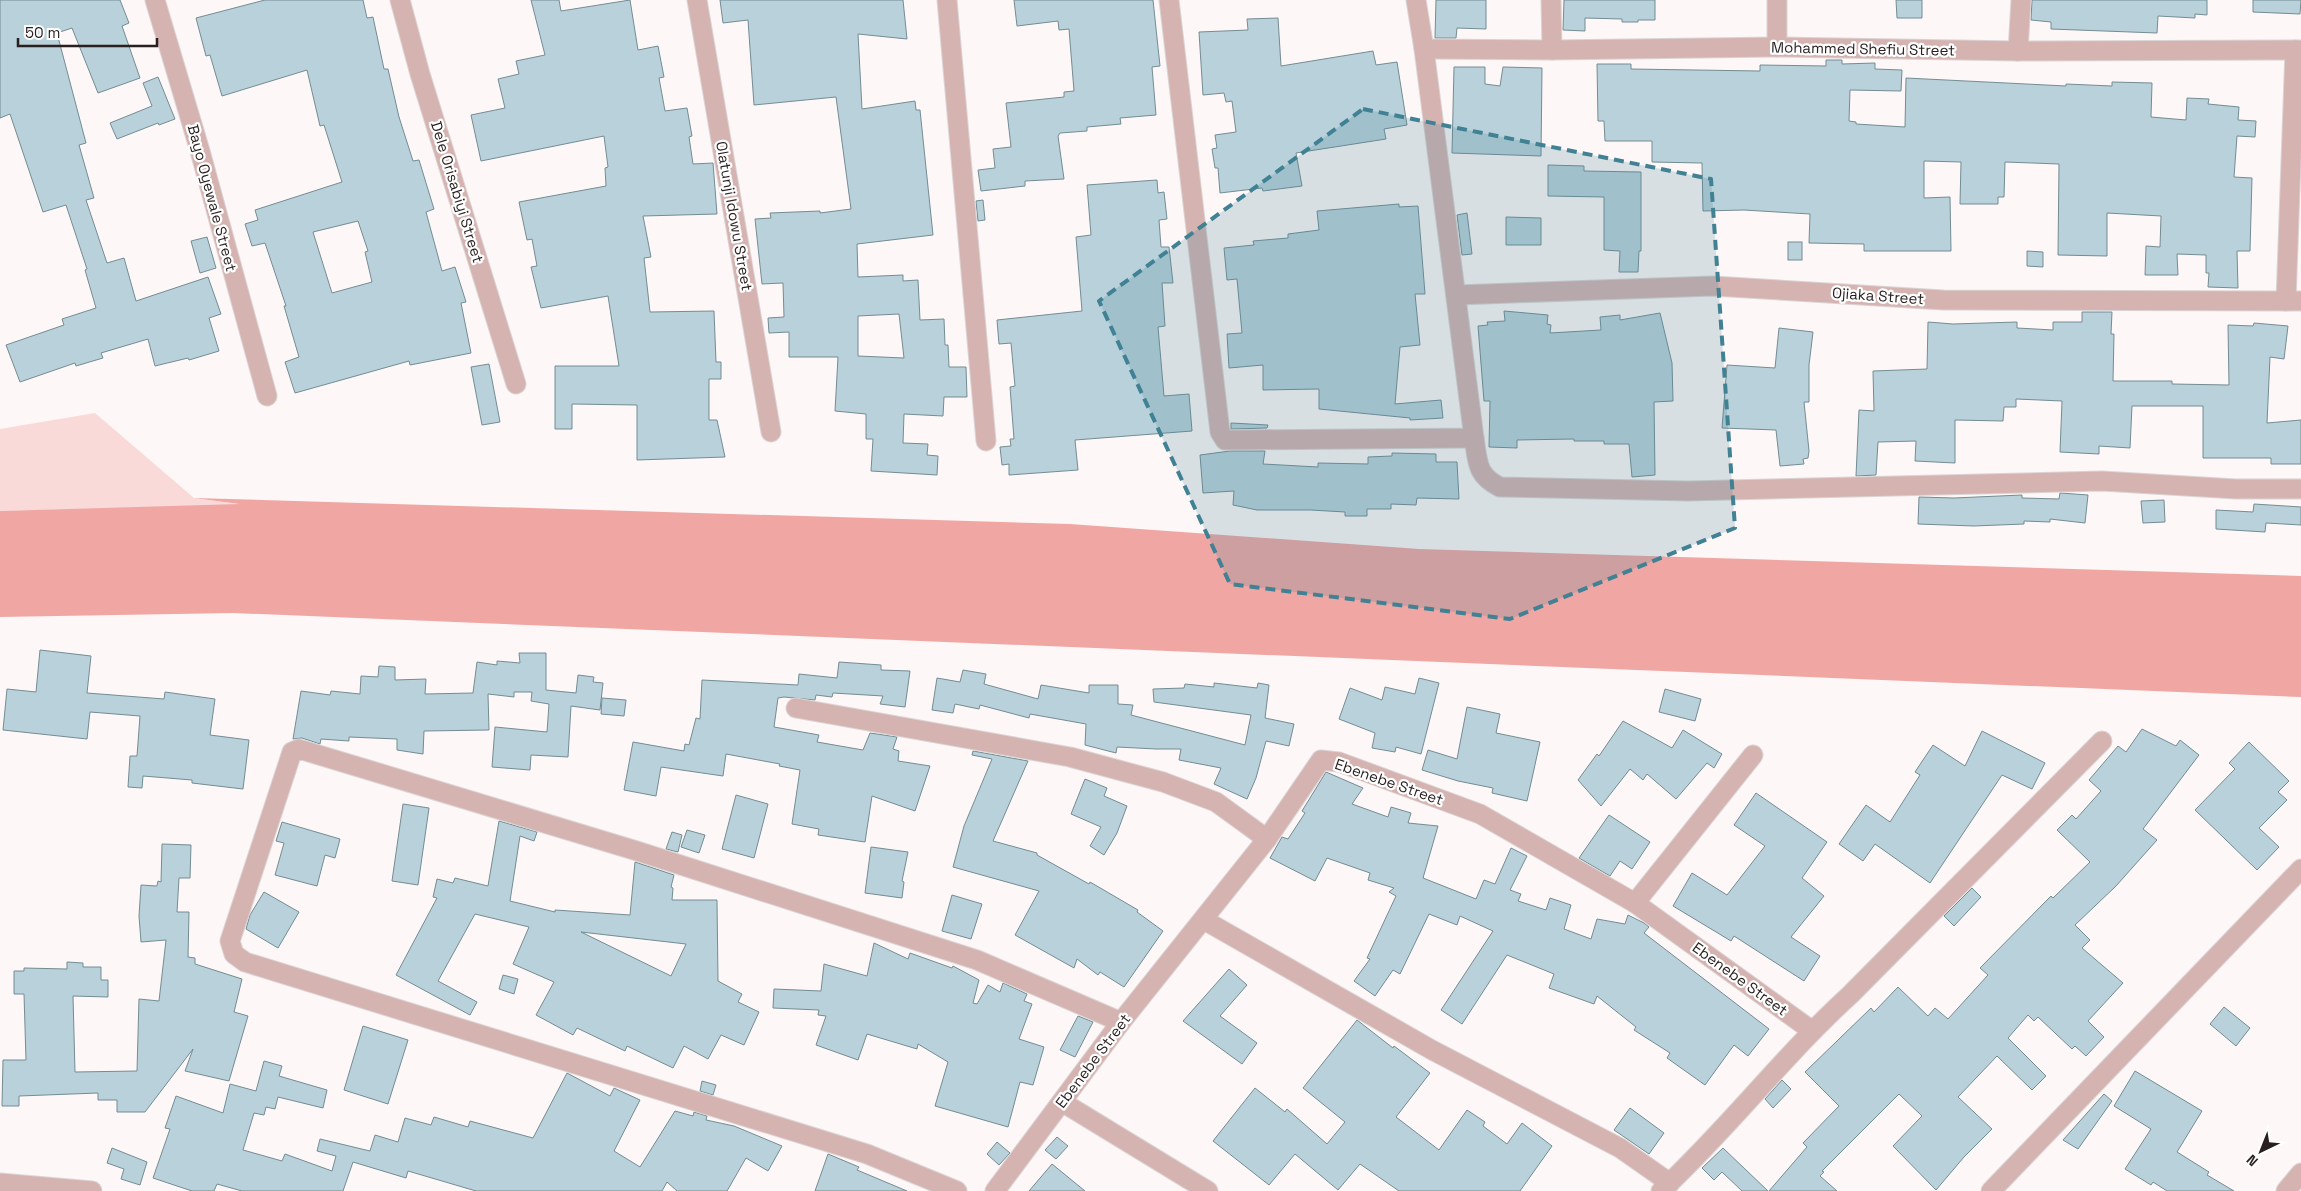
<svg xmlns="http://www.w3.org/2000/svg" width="2301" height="1191" viewBox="0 0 2301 1191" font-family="'Space Grotesk',sans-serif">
<rect width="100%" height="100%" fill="#fdf7f7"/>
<path fill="#fadad8" d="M95,413l99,85 50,7 -244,6v-82z"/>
<path fill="#f0a7a4" d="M194,498l876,26 349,25 882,27v121l-2068,-84 -233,4v-106l239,-7z"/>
<g fill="#b8d1da" stroke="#748c93" fill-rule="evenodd">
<path d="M0,0h120l9,23 -7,3 18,52 -42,15 -26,-65 -15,5 29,110 -7,2 15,53 -8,2 21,63 17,-5 12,43 72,-24 13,37 -12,4 10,33 -30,9 -1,-2 -33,8 -7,-27 -47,14 2,5 -27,8 -1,-3 -55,19 -14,-37 58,-20 -2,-6 34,-11 -11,-38 2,-1 -21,-64 -23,7 -33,-98 -10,4z"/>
<path d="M265,0h98l4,18 6,-1 11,52h4l11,48 14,44 6,-1 15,49 -8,3 16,59 13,-4 11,35 -5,1 10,50 -61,12 -1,-4 -114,32 -10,-31 14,-5 -15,-51h2l-21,-63 -13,3 -7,-22 13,-4 -3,-10 87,-28 -18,-57 -4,1 -13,-56 -85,26 -12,-41 -4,1 -10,-38zM358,221l10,30 -3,1 7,30 -40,11 -19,-61z"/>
<path d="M531,0h28l2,11 69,-11 8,50 20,-4 6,31 -5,1 6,33 22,-3 5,28 -3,1 4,27 20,-1 4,51 -74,2 8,41 -7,1 6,54 64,-1 2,51h5v17h-12v41h8l8,37 -88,3v-55l-65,-1v25h-17v-63h64l-11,-70 -67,12 -10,-41 6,-1 -5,-27 -5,1 -8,-38 87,-16 -1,-18 3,-1 -4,-31 -123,25 -10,-46 34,-7 -7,-29 21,-5 -3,-13 29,-6z"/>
<path d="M720,0h183l4,39 -49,-5 4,75 53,-8 1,9h4l13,125 -76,9 1,33 45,-2v6l15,-1 2,40 24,-1 1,26h3l1,22h17l1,30h-23l-1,19 -39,-2 -1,29 25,1 -1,11 11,1 -1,19 -66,-4 2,-32h-7v-25l-31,-3 3,-54h-49v-25l-20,1 -1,-15 16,-1 -1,-34 -21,1 -7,-65 16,-1 -1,-5 50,-2v2l31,-4 -15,-112 -82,8 -6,-85 -25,3zM899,314l5,44 -46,-2v-40z"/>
<path d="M1014,0h139l7,66 -8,1 4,48 -36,3 1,6 -34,3v4l-27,2 -2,3 6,43 -39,2v5l-44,5 -3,-21 17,-2 -2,-19 18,-2 -5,-44 58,-6v-5l10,-1 -5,-62 -10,1 -1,-9 -41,5z"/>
<path d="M1436,0h50v29l-29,-1 -1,10h-21z"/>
<path d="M1564,0h91v20h-17v2h-16v-3l-37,-1v13l-22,-1z"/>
<path d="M1896,0h26v18h-25z"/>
<path d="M2032,0h175v15l-12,-1v4l-37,-2 -1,17 -106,-4v-7l-20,-2z"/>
<path d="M2253,0h48l-1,14 -47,-2z"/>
<path d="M1278,18l3,48 92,-15 3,14 21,-3 10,63 -23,4 2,10 -90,14 6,33 -39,5 -1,-3 -42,5 -2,-25h-3l-3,-19 5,-1 -2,-13 21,-3 -4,-31 -6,1 -2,-9 -21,2 -4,-63 49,-2 -1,-11z"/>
<path d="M1826,60h16v4l33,-1v6l27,1 -1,21 -51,-1 -1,31 7,1v2l49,3 1,-49 160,8v-2l46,2v-4l40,1 -1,34 35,3 1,-22 22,1 -1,5 31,3 -1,13 18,1 -1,16 -18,-1 -3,41 18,1 -2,73h-13l1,37 -30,-1 1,-14h-3v-18l-29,-1 1,21h-33l1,-29 14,1 1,-31 -54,-3v43l-49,-1 1,-91 -54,-2 -1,35h-6v7h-38l1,-42 -37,-1v37l26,-1 1,54h-87v-7l-55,-1 1,-29 -66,-4 -41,1 -1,-48 -50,-1v-21h-47l-1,-20h-6l-1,-57h34v5l129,2v-6l66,1z"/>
<path d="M1454,67h31v17l15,2 3,-19 39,1 -1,88 -89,-3z"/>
<path d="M158,77l17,42 -16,6 -1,-2 -41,16 -7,-16 42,-17 -9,-23z"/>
<path d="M1548,165l36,1v5l57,1v79h-2l-1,21h-19l1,-21 -16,-1v-53l-56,-1z"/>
<path d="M1157,180l1,13 6,-1 3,27 -8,1 2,27h8l4,36h-11l3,43 -7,1 6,69 25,-2 3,37 -117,9 3,30 -69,5v-11l-7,1 -2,-18 11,-1 -1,-7h4l-4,-52 5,-1 -4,-43 -12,1 -2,-24 85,-9 -6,-74 15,-2 -4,-50z"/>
<path d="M983,200l2,20 -7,1 -2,-20z"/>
<path d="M1399,204v3l19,-1 7,88h-10l5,51 -20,2 -5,57 46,-4 2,18 -33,2v-2l-91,-9v-20l-56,1v-25l-34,3 -2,-34 15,-1 -5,-54 -10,1 -3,-32 30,-3 -1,-4 35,-3v-4l31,-4 -2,-19z"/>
<path d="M1467,213l5,41 -10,1 -5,-40z"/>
<path d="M1506,217l35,1v27h-35z"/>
<path d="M207,237l9,31 -16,5 -9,-32z"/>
<rect x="1788" y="242" width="14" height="18"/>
<path d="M2027,251l16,1v15l-16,-1z"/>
<path d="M1504,311l44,4 -1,9 4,1 -1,8 51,-3 -1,-13 20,-2v5l40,-7 12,50 1,38 -19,1 1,73 -23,2 -3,-33h-25v-3h-30v-2l-57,1v8l-28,-1 1,-46h-6l-6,-75 10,-1 -1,-3 18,-1z"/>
<path d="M2082,312h30l-1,22h3l-1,47h59v3l57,1 -1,-60 25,1 1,-3 34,3 -4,33 -14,-2 -3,66 34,-3v44h-30v-6h-68v-52h-71l-2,42 -31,-2v8l-39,-2 2,-51 -46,-2v8h-12l-1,14 -48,-1v43l-40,-2 1,-20 -38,1 -2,33 -20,1 3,-66 15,1 -1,-40 54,-2 1,-47 25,2 64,-2v6l36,2v-8h29z"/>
<path d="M1779,328l34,4 -4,33v37h-5l5,49 -1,7 -5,1 1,5 -24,2 -4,-36 -54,-2 5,-63 48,3z"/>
<path d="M489,364l11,58 -18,3 -11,-58z"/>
<path d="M1231,423l37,2 -1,3 -36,1z"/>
<path d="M1230,451h35l-2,13 55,3v-4l50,1v-7l24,-1v-3l44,1v8h21l2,37 -42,-1 -1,7 -25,-1v5h-24v7h-22v-4l-34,-2h-54l-24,-5 1,-14 -31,2 -3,-38z"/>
<path d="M2060,493l28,2 -3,28 -35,-4v3l-26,-1v3l-50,2 -56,-2 1,-27 35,1 68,-3v3l37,1z"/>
<path d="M2164,500l1,22 -22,1 -2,-22z"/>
<path d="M2254,504l47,3v18l-35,-2 -1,9 -49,-3v-19l37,2z"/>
<path d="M40,650l51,6 -4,37 77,6 1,-7 50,7 -5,36 39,5 -6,49 -51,-6v-3l-49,-4 -1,12 -14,-1 2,-31h7l3,-40 -50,-4 -3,27 -84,-9 4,-41 29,3z"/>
<path d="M519,653h27v37l30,3 2,-18 16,2 -1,5 10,1 -3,27 -29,-4 -3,51 -37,-2 -1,15 -38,-3 3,-40 52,5 2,-28 -18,-3 1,-9h-18v5l-26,-3 1,36 -65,1 -1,23 -26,-4v-11l-48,-2v4l-28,-2 -1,5 -18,-6 -9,1 8,-48 29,4 1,-4 29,3 1,-18 17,1 1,-11 16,1v13l31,-1 -1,15 48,-1 4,-31 20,3v-4l23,2z"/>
<path d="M839,662l42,3v5l29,1 -5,36 -25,-3 3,-8 -50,-3 -1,4 -16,-2 -1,5 -31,-3 -6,1 -4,29 45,8 -2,7 46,8 7,-17 27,4 -4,12 6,2 -1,10 32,5 -15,45 -43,-15 -7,46 -47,-7 1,-6 -27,-5 8,-54 -21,-4 1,-2 -54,-10 -3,22 -62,-9 -5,29 -32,-6 9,-48 51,9 1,-7 4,1 7,-27 4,1 2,-39 96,5 1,-11 38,4z"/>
<path d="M963,670l23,4 -2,10 54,15 3,-14 48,8v-8h29v19l15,1 -2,10 114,30 6,-30 -97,-13 -1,-13 31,-1 1,-4 29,3v-4l43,5 1,-5 11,2 -4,33 29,6 -5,22 -23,-5 -10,37 -9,21 -33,-15 7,-16 -42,-8 2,-11h-25l-39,-2 -1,6 -31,-8 1,-21 -56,-10 -1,4 -49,-13 -1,4 -24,-5 -2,9 -21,-3 5,-32 23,4z"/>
<path d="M1419,678l20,5 -18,71 -25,-7 -1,5 -23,-4 3,-15 -36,-14 11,-31 32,12 3,-13 30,7z"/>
<path d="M1665,689l36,10 -6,22 -36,-9z"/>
<path d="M602,698l24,2 -2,16 -23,-2z"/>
<path d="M1467,707l33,7 -4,19 44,9 -13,59 -35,-8 1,-5 -35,-7 -36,-11 6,-20 29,9z"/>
<path d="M1623,721l49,27 11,-18 39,24 -8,14 -7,-5 -31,36 -29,-25 -4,6 -13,-11 -29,37 -23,-26 19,-26 2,2z"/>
<path d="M2142,729l34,17 4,-6 19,15 -56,74 14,11 -41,46 -41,39 15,15 -8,8 41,35 -35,38 16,16 -18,19 -11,-10 -3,3 -34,-32 -4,4 -6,-6 -20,23 38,38 -14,14 -35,-34 -39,41 34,32 -28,28 -28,33 -43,-44 29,-30 -23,-22 -77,77 2,1 -4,4 17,15h-68l38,-44 -4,-4 36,-37 -34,-34 66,-64 3,4 24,-25 30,29 7,-8 13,11 40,-44 -8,-7 71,-72 2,2 37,-36 -33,-32 15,-15 4,4 25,-28 -12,-11 29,-34 8,6z"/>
<path d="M1982,731l63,32 -13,26 -30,-14 -72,108 -55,-39 -12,17 -24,-17 27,-39 24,17 30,-47 -5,-3 18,-27 32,21z"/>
<path d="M2249,742l40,39 -11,11 9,8 -28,28 20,19 -22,23 -62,-60 40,-41 -6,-6z"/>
<path d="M973,751l55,10 -35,80 44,12v2l52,29 1,-2 48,28 -1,2 26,19 -39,56 -24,-15 -2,3 -21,-16 -3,9 -59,-33 24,-44 -86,-24 11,-41 28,-67 -20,-4z"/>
<path d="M1326,772l37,16 -11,16 36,13 3,-10 20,6 -3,10 30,3 -15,52 53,21 8,-19 11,4 16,-36 16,8 -17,34 11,4 -3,7 28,9 4,-12 21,7 -7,24 27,10 6,-20 28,5 3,-9 16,8 5,4 -5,6 125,96 -21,27 -14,-11 -29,40 -38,-27 3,-5 -36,-23 2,-3 -39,-31 -3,8 -45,-16 5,-14 -47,-19 -45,69 -21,-14 52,-79 -33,-15 -3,9 -28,-11 -29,60 -7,-4 -18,26 -21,-15 16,-22 -3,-1 29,-62 -7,-4 5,-4 -26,-8 2,-7 -43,-15 -12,23 -45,-23 12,-21 6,2 17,-26 -3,-2z"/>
<path d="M1085,779l22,9 -3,8 23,10 -10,27 -13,22 -14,-9 11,-19 -30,-13z"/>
<path d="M1756,793l71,49 -25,36 22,18 -33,41 29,19 -16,25 -70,-45 -3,5 -58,-35 19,-33 35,22 38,-49 -31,-21z"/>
<path d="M736,795l32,9 -14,54 -32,-9z"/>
<path d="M403,804l26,4 -11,77 -26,-4z"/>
<path d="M1609,815l41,27 -18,27 -12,-8 -10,15 -31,-18z"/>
<path d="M499,821l38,11 -3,9 -14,-5 -10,65 45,11v-2l75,5 5,-53 39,13 -3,12 2,1 -1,12h45l1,81 24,13 -4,8 21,10 -15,33 -23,-10 -13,24 -24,-13 -11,22 -46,-22 -2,5 -48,-23 -4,7 -37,-20 18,-33 -41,-18 16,-37 -54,-13 -37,67 39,21 -7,13 -74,-40 41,-77 -4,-1 4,-18 16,4 2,-5 33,8zM581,932l105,12 -15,32z"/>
<path d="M282,822l58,17 -5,19 -10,-3 -8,31 -42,-11 9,-32 -8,-2z"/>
<path d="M687,830l18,5 -6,18 -18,-6z"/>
<path d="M672,832l10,3 -4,17 -12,-3z"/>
<path d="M162,844l29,1 -1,33h-11l-2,34h12l-1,45 7,1v6l47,15 -8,33 14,4 -19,65 -44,-10 8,-22 -48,63h-28v-12h-19v-7l-79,3v10h-17l1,-46h23l-2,-66h-10v-23h10v-3l43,1v-7l16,1v4h18v13h7v17l-35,-1 2,76 62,-1 2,-72 20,2 7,-61 -25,2 -2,-26 2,-31 16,1 1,-5 3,1z"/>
<path d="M871,847l37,5 -6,29 2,1 -2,16 -37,-5z"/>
<path d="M1972,888l9,9 -27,29 -10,-10z"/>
<path d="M264,892l35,20 -21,36 -32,-19 4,-14z"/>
<path d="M952,895l30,9 -11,35 -29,-8z"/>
<path d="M874,943l34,16 2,-6 42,15 1,-2 26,14 -6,23 4,1 11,-19 12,7 3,-9 24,11 -3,7 8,3 -13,35 25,8 -11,38 -13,-3 -12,45 -73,-21 13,-44 -30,-18 -1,5 -50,-15 -9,26 -42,-15 10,-29 -8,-1 1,-5 -46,-2 1,-19 47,2 3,-27 43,12z"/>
<path d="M1229,969l18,16 -27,31 37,27 -15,21 -59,-43z"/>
<path d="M503,975l15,4 -4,15 -15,-5z"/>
<path d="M2224,1007l26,21 -14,18 -26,-22z"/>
<path d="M1078,1016l15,6 -18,35 -15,-7z"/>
<path d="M1357,1020l36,28 1,-2 36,27 -34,44 43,33 28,-40 18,12 -2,4 24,18 15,-21 30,23 -32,45h-121l-39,-27 -22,26 -43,-36 -26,31 -56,-44 42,-53 30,24 2,-3 40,35 18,-22 -42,-34z"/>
<path d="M363,1026l45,14 -20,64 -44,-14z"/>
<path d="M264,1061l18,5 -3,10 48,14 -4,18 -45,-11 -3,12 -9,-2 -2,8 -10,-2 -11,37 39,11 3,-7 47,17 4,-15 -19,-5 3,-12 50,12 5,-16 23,7 7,-24 26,7 3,-8 34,10 2,-6 63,17 34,-65 43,23 4,-8 26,12 -26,51 26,16 35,-56 18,5 1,-4 13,4 -1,4 28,6 48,20 -14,25 -22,-13 -19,33h-50l-10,-9 -5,9h-186l-68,-20 -2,7 -53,-16 -10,29h-101l-25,-7 -3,7h-22l-39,-13 17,-49 -5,-1 11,-32 47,17 7,-29 26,7z"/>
<path d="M2135,1071l67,40 -25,41 32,20 -2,3 27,16h-67l-14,-9 -2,3 -26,-16 26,-40 -37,-23z"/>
<path d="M1782,1080l9,9 -18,19 -8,-9z"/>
<path d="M702,1081l14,4 -3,10 -13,-4z"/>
<path d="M2104,1094l8,7 -34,48 -15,-9z"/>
<path d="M1630,1108l34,25 -15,21 -35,-24z"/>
<path d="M1057,1137l11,9 -12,13 -11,-9z"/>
<path d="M997,1142l13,11 -11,12 -12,-11z"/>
<path d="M112,1148l35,14 -7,23 -19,-6 3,-10 -17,-6z"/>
<path d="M1723,1148l45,43h-26l-20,-19 -8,8 -12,-12z"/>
<path d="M828,1154l31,13 -2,3 50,21h-92z"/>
<path d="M1052,1164l33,27h-56z"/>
</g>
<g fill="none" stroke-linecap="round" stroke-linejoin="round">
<defs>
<g id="street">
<path d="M155,0l45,151 67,245"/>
<path d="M400,0l20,74 96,310"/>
<path d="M697,0l74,432"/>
<path d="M947,0l39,441"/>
<path d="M1169,0l51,432 5,8 249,-2 -50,-389 -8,-49"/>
<path d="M1551,0l1,50"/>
<path d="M1777,47v-47"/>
<path d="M1424,49l128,1 225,-3 241,4 283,-1"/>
<path d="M2018,51l3,-51"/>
<path d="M1456,295l257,-9 230,14 358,1"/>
<path d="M2286,301l9,-251"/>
<path d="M1474,438c4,24 2,37 26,49l188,4 414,-10 134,8h65"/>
<path d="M796,708l274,49 93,25 53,20 51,37"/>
<path d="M1635,903l118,-148"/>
<path d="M1204,920l228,130 188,98 50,35"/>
<path d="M1062,1102l146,89"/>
<path d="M0,1183l92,8"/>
<path d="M957,1191l-90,-37 -622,-192 -11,-8 -4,-13 62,-189 7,-3 338,102 340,109 144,62"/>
<path d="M995,1191l126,-169 146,-183 54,-79 18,2 141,52 155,89 176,127"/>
<path d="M1661,1191c67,-62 122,-135 189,-196l252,-254"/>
<path d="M1991,1191l310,-322"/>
<path d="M2286,1191l15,-18"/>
</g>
</defs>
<use href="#street" stroke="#dbd4d4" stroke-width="21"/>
<use href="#street" stroke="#d5b3b1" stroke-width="19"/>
</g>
<path fill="#418194" fill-opacity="0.2" stroke="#418194" stroke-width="4" stroke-dasharray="10 6" stroke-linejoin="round" d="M1363,109l348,70 24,349 -225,91 -280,-35 -131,-283z"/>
<g text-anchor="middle" stroke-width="4.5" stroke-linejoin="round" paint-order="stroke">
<g font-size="15" fill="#291f1f" stroke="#fff">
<text transform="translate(1863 49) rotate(1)" y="5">Mohammed Shefiu Street</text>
<text transform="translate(457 192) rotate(73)" y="5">Dele Orisabiyi Street</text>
<text transform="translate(212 198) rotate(75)" y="5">Bayo Oyewale Street</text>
<text transform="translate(734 216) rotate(80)" y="5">Olatunji Idowu Street</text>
<text transform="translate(1878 296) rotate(4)" y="5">Ojiaka Street</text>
<text transform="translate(1389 782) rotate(19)" y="5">Ebenebe Street</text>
<text transform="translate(1740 979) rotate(36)" y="5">Ebenebe Street</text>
<text transform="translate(1093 1061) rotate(-53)" y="5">Ebenebe Street</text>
</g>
</g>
<g transform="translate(2261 1151) rotate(223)" stroke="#ffffff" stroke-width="4" paint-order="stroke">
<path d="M0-4L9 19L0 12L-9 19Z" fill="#291f1f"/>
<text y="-8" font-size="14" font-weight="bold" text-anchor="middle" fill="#291f1f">N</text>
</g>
<path d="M18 38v8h139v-8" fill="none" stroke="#291f1f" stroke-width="2.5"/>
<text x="25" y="38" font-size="15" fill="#291f1f" stroke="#ffffff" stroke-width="4" paint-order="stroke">50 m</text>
</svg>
